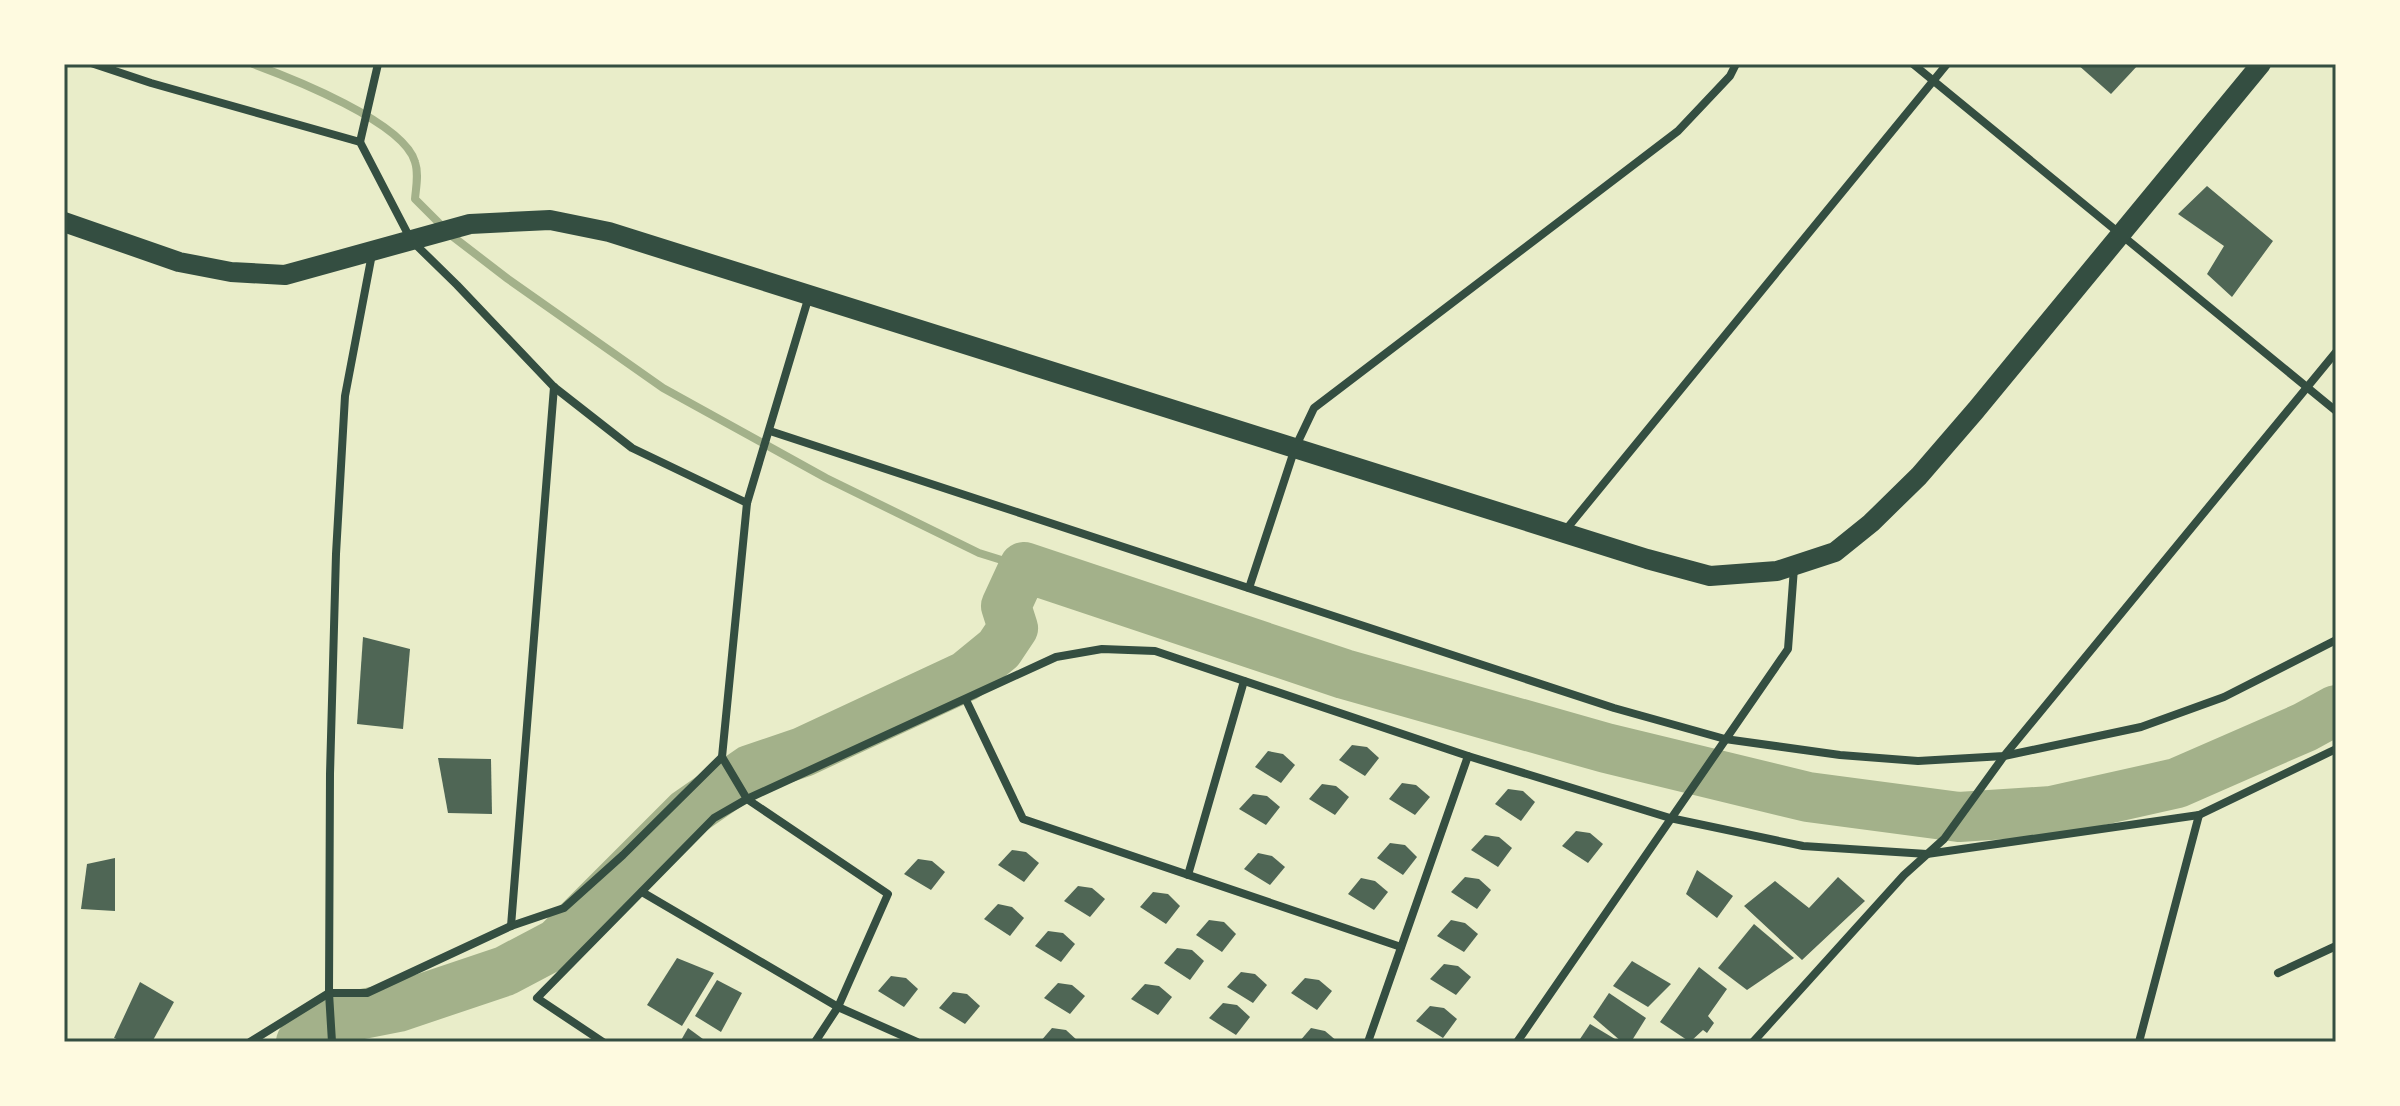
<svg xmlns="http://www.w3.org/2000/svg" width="2400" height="1106" viewBox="0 0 2400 1106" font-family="Georgia,serif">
<rect width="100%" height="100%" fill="#e9edc9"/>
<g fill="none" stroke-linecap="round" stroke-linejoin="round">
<path stroke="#a3b18a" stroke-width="8" d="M253,64c38,14 151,58 162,98 4,12 1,25 0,37l37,37 56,43 155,109 163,90 153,75 45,14"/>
<path stroke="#a3b18a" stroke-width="50" d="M301,1042l41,-24 56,-11 107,-36 53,-28 130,-130 62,-43 53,-18 163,-76 33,-27 14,-21 -7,-22 18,-39 320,107 262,74 202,49 151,20 93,-6 125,-28 128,-56 31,-17"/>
</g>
<g fill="#4f6655">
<path d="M2077,64h62l-28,30z"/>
<path d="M2207,186l66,55 -41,56 -25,-23 17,-28 -46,-32z"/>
<path d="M363,637l47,12 -7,80 -46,-5z"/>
<path d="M1352,745l15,2 12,11 -14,18 -26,-16z"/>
<path d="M1268,751l15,3 12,11 -14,18 -26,-16z"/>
<path d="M438,758l53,1 1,55 -44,-1z"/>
<path d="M1402,783l14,2 14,12 -15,18 -26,-16z"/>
<path d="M1322,784l14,2 13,11 -14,18 -26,-16z"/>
<path d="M1508,789l15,2 12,11 -14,19 -26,-17z"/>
<path d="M1253,794l14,2 13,11 -14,18 -27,-16z"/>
<path d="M1576,831l14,2 13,11 -15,19 -26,-17z"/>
<path d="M1485,835l14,2 13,11 -14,19 -27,-17z"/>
<path d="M1390,843l15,2 12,12 -14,18 -26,-17z"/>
<path d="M1012,850l14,2 13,11 -15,19 -26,-17z"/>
<path d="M1258,853l14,3 13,11 -15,18 -26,-16z"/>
<path d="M115,858v53l-34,-2 6,-45z"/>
<path d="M918,859l14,2 13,11 -14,18 -27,-16z"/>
<path d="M1697,870l36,26 -16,22 -31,-24z"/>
<path d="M1465,877l14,2 12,11 -14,19 -26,-17z"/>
<path d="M1838,877l27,24 -63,59 -58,-54 31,-25 34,27z"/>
<path d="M1361,878l14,3 13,11 -14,18 -26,-16z"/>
<path d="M1078,886l14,2 13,11 -15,18 -26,-16z"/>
<path d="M1153,892l15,2 12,12 -14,18 -26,-17z"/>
<path d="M998,904l14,3 12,11 -14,18 -26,-17z"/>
<path d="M1209,920l15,2 12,12 -14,18 -26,-17z"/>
<path d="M1451,920l14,3 13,11 -14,18 -27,-16z"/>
<path d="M1754,924l40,34 -47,32 -29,-22z"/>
<path d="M1048,931l15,2 12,11 -14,18 -26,-16z"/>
<path d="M1177,948l15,2 12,11 -14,19 -26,-17z"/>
<path d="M677,958l37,15 -32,53 -35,-21z"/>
<path d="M1632,961l39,23 -23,23 -35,-21z"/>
<path d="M1444,964l14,2 13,11 -15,18 -26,-16z"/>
<path d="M1699,967l28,22 -19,27 6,7 -7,10 -4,-3 -13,12 -30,-20z"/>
<path d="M1241,972l14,2 12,11 -14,18 -26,-16z"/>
<path d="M891,976l15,2 12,11 -14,18 -26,-16z"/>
<path d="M1305,978l14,2 13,11 -15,19 -26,-17z"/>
<path d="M717,980l25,13 -21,39 -26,-16z"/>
<path d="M140,982l34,20 -22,40h-28l-10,-4z"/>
<path d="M1058,983l14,2 13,11 -15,18 -26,-16z"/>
<path d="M1145,984l14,2 13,11 -14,18 -27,-16z"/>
<path d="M953,992l14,2 13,12 -15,18 -26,-16z"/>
<path d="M1609,993l37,25 -15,24h-9l-29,-25z"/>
<path d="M1223,1003l14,2 13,12 -14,18 -27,-17z"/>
<path d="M1430,1006l14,2 13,11 -14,19 -27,-17z"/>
<path d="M1590,1024l30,18h-42z"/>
<path d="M688,1028l19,14h-27z"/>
<path d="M1052,1028l14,2 13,12h-39z"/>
<path d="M1311,1028l14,3 13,11h-39z"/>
</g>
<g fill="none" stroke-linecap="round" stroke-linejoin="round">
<g stroke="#344e41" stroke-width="8">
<path d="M94,64l57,19 209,59 51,98 46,45 97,102 78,61 115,55"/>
<path d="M1913,64l423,347"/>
<path d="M360,142l18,-78"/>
<path d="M809,296l-62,207 -25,254 25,42 141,95 -50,113 -23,35"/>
<path d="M770,431l844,277 111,31 115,16 78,6 86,-5 137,-29 83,-30 112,-57"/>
<path d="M1564,532l383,-468"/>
<path d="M1249,588l46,-140 19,-40 364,-277 52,-55 6,-12"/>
<path d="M966,700l57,119 378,128"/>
<path d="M1188,875l56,-194"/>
<path d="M642,892l196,115 79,35"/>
<path d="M511,926l43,-539"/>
<path d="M2278,973l58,-27"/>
<path d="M250,1042l79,-49h38l144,-67 53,-18 59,-53 99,-98"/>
<path d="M332,1042l-3,-49 1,-219 6,-220 9,-158 27,-142"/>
<path d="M603,1042l-66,-44 177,-180 33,-19 309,-142 46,-8 53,2 313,105 202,62 133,28 124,8 272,-39 137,-66"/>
<path d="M1368,1042l100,-286"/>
<path d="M1517,1042l271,-393 6,-81"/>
<path d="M1753,1042l151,-167 40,-36 60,-83 332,-404"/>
<path d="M2139,1042l60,-227"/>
</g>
<path stroke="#344e41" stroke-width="20" d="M64,222l115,40 52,10 54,3 185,-51 80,-4 59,12 1038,327 63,17 67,-5 58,-19 36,-29 48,-47 57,-66 285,-346"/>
</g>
<rect width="2400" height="1106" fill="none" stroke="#fefae0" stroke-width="132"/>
<rect x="66" y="66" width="2268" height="974" fill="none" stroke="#344e41" stroke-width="3"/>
</svg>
